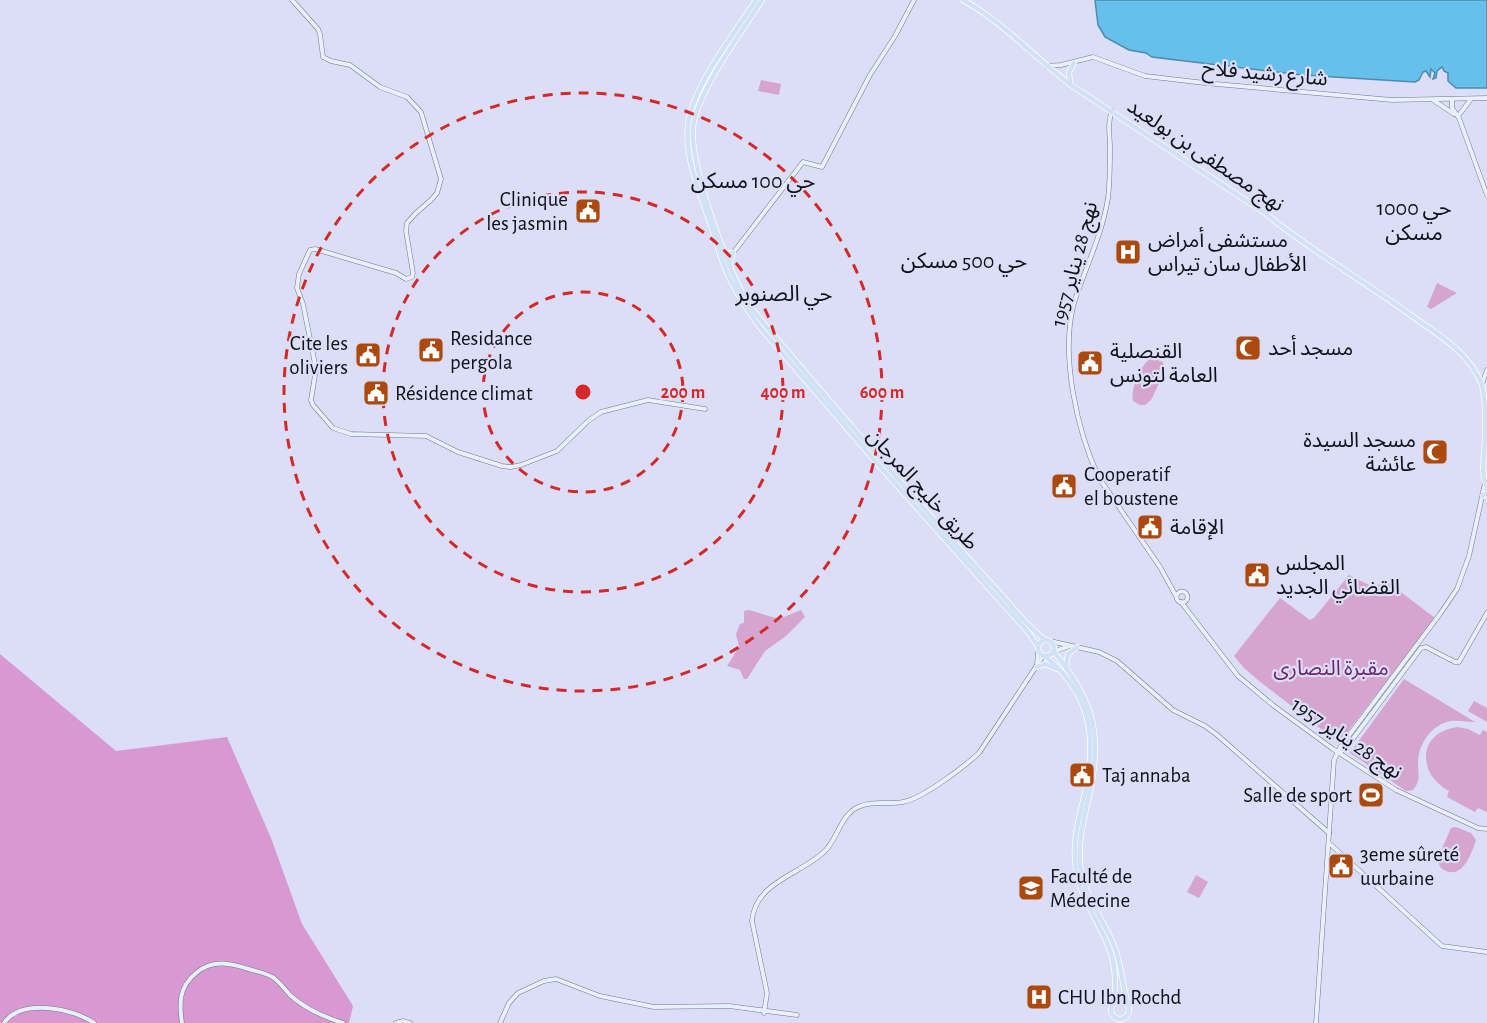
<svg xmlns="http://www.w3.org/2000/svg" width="1487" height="1023" viewBox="0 0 1487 1023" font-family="'Alegreya Sans','Noto Sans Arabic',sans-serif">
<rect width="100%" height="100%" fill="#dbdef6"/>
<g fill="#d5a4cf">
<path d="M761,80l20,4 -2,11 -21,-4z"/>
<path d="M1437,283l20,10 -26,16 -4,-2z"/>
<path d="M1152,358l11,4 2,9 -14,29 -6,5h-5l-7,-4c-3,-12 8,-38 19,-43z"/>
<path d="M1349,575l22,11 18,-3 46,35 -96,125 -81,-63 -14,-12 -10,-12 46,-58 30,22 4,-2z"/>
<path d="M749,610l30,9 22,-9 4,7 -19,19 -21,15 -18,28h-3l-4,-9 -13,-4 12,-19 -3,-13 4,-10 4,-1v-12z"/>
<path d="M1404,679l71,43c-8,0 -16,-2 -24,-1 -19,3 -33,23 -33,42 0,10 3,18 -5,27l-7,1 -56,-38z"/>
<path d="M1474,701l13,7v14l-19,-11z"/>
<path d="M1457,727l11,2 12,6 3,-5 4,2v80l-9,-4 -3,4 -28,-15 2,-6c-32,-17 -32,-58 8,-64z"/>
<path d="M1456,827l15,6 5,7c-5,15 -15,43 -35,28l-4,-8 14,-32z"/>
<path d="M1196,875l12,7 -9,16 -12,-6z"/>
</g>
<path fill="#d898d1" d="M0,654l116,97 111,-14 44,101 31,86 51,82 -4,17h-349z"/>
<path fill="#66c0eb" stroke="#4c8bac" stroke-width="1.5" d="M1095,0h392v88h-31l-8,-7v-8l-4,-2 -2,-4 -5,4 -1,7 -3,1 2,-6 -4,-4 -1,8 -4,-6 -3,1 -4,8 -4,2 -113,-7 -150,-18 -6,-4 -17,-3 -24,-13 -7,-12z"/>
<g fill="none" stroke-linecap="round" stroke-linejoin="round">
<defs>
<g id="secondary">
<path d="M292,0l26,29 2,5 3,23 8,4 19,4 30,22 27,10 14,15 20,67 -4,14 -6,7 -15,13 -9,10 -1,8 7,42 -1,4 -6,2 -10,-6 -81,-24 -5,1 -11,24 -2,14 6,16 13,65 -5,31 2,5 20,23 18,6 75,2 32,16 44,14 9,1 10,-2 36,-14 31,-30 13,-9 47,-12 57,9"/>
<path d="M1047,66l14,-1 32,-8 52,19 60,7 187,17 95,-2"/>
<path d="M1452,99v9l7,10 28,77"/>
<path d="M1433,100l21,14"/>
<path d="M1112,111c-5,11 -2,25 -2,37 0,17 0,34 -2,50 -6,38 -23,70 -34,105 -14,52 3,128 25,175l61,89 16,29"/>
<path d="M1459,115l12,-16"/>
<path d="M733,253l70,-91 19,5 48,-92 25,-39 19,-36"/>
<path d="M1482,384l5,-14"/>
<circle cx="1182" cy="597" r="5.5"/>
<path d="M1181,602l57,74 36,30 59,43 63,41 82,38 9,1"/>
<path d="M1050,641l49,11 18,9 56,49 32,16 11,8 113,99"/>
<path d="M1055,651l15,-5"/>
<path d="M1037,666l1,-17"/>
<path d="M1340,752l6,-4 75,-100 5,-1 29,15h4l28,-49"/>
<path d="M1329,843l113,103 45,6"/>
<path d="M764,1013l3,-20 -15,-72c3,-40 51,-47 74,-71 12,-13 15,-35 32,-43 14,-7 30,-2 45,-5 19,-3 62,-36 76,-49l64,-97"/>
<path d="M4,1023c17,-25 69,-15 90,0"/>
<path d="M182,1023c-3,-20 -3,-36 14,-50 18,-15 36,-9 56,-3 8,2 16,4 22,8 6,5 11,11 16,17 15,14 34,22 53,28"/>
<path d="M396,1023l7,-2 7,2"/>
<path d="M500,1023l9,-20 9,-10 26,-12 12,-2 44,17 54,11 75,-1 68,9"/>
<path d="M1316,1023l18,-263 7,-14 99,-132 17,-25 12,-33 16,-73"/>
</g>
<g id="primary">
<path d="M756,0c-21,33 -54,74 -65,111 -12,38 10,84 22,120 5,16 9,33 17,48 8,16 18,32 29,47l117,136 152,170 10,14"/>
<path d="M762,0c-20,31 -65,92 -69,127 -4,35 35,146 55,176 14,20 31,38 46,56 39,47 79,92 119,137 28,32 56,64 85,95 15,17 29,35 47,49"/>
<path d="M963,0c40,22 71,57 108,85l194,128c46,38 99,68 147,103 28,20 57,36 70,69 5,21 3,60 1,82l1,12 3,7"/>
<path d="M1070,82l-1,-10 5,-9"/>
<path d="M725,253h8l-4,12"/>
<path d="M1483,496l4,-3"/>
<circle cx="1046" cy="648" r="8"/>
<path d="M1054,652c40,49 49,82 35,144 -5,23 -11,44 -9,68 3,31 24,56 35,84 7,19 7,40 14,58"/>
<path d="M1046,657c47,39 51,84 38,140 -6,24 -12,47 -8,72 4,30 25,55 35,84 5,16 4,33 4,49"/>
<path d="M1066,666l2,-12 9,-7"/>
<path d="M1037,667l8,-3 12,5"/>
<circle cx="1120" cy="1010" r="9"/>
</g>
</defs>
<use href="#secondary" stroke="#73768b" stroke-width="5"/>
<use href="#primary" stroke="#fff" stroke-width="6"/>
<use href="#secondary" stroke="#e8f0fa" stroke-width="4"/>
<use href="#primary" stroke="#d1e1f6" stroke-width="4.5"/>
</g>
<g fill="none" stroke="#d62828" stroke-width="3" stroke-dasharray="10 8">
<circle cx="583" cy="392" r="100"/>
<circle cx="583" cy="392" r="200"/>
<circle cx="583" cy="392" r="299"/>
</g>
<defs>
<symbol id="civic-square" viewBox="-11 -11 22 22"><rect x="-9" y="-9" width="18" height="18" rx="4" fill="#ac490e" stroke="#dbdef6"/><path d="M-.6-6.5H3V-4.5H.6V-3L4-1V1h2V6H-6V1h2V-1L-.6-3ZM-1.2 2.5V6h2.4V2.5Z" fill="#fff"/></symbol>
<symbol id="hospital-square" viewBox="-11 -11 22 22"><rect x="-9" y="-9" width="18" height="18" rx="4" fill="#ac490e" stroke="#dbdef6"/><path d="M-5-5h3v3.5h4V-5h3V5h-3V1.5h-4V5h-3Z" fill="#fff"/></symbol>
<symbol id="mosque-square" viewBox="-11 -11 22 22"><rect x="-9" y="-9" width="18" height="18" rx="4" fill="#ac490e" stroke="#dbdef6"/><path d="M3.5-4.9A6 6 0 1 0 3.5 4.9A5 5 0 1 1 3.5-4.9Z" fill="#fff"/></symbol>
<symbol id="stadium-square" viewBox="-11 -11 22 22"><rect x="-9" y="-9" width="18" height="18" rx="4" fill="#ac490e" stroke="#dbdef6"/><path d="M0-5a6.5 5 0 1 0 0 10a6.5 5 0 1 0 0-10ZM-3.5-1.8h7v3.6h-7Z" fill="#fff"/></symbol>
<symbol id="university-square" viewBox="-11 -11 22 22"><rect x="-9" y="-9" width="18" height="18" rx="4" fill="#ac490e" stroke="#dbdef6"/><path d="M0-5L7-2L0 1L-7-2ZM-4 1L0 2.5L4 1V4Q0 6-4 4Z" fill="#fff"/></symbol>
</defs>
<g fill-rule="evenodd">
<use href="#civic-square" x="573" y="196" width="30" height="30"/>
<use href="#hospital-square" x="1113" y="237" width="30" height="30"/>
<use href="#mosque-square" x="1233" y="333" width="30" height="30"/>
<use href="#civic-square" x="416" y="335" width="30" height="30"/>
<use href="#civic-square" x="353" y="340" width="30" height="30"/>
<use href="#civic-square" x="1075" y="348" width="30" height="30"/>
<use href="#civic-square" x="361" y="378" width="30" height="30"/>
<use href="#mosque-square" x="1420" y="437" width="30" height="30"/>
<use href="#civic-square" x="1049" y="471" width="30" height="30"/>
<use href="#civic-square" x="1135" y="512" width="30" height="30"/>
<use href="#civic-square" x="1242" y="560" width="30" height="30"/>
<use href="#civic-square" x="1067" y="760" width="30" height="30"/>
<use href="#stadium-square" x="1356" y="780" width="30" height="30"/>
<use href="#civic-square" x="1326" y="851" width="30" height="30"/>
<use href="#university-square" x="1016" y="873" width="30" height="30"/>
<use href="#hospital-square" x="1024" y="982" width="30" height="30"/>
</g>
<g text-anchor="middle" stroke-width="4.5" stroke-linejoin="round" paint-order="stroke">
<g font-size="21" fill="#101018" stroke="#dbdef6">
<text transform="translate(1265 73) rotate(5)" y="7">شارع رشيد فلاح</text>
<text transform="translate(1206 155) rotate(34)" y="7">نهج مصطفى بن بولعيد</text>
<text transform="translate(1074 264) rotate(-75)" y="7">نهج 28 يناير 1957</text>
<text transform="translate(923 489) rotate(48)" y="7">طريق خليج المرجان</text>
<text transform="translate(1347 738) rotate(34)" y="7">نهج 28 يناير 1957</text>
</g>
<g font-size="21" fill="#101018" stroke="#dbdef6" text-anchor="start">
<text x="568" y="206" text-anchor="end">Clinique<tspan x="568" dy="24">les jasmin</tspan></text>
<text x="1148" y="247">مستشفى أمراض<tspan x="1148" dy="24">الأطفال سان تيراس</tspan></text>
<text x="450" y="345">Residance<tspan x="450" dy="24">pergola</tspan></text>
<text x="348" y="350" text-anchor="end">Cite les<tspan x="348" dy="24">oliviers</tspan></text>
<text x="1268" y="355">مسجد أحد</text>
<text x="1110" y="358">القنصلية<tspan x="1110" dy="24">العامة لتونس</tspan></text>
<text x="395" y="400">Résidence climat</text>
<text x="1416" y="447" text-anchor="end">مسجد السيدة<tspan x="1416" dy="24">عائشة</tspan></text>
<text x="1084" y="481">Cooperatif<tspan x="1084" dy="24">el boustene</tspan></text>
<text x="1170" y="534">الإقامة</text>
<text x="1276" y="570">المجلس<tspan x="1276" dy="24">القضائي الجديد</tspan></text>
<text x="1102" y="782">Taj annaba</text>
<text x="1352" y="802" text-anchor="end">Salle de sport</text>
<text x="1360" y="861">3eme sûreté<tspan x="1360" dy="24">uurbaine</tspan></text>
<text x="1050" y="883">Faculté de<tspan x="1050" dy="24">Médecine</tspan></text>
<text x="1058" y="1004">CHU Ibn Rochd</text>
</g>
<g font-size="21" fill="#6f256b" stroke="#dbdef6">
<text x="1331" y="675">مقبرة النصارى</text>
</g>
<g font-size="22" fill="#101018" stroke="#dbdef6">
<text x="753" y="188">حي 100 مسكن</text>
<text x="1414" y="215">حي 1000<tspan x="1414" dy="25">مسكن</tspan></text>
<text x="964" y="268">حي 500 مسكن</text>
<text x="784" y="301">حي الصنوبر</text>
</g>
</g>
<circle cx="583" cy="392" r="9" fill="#d62828" stroke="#dbdef6" stroke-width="3"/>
<g font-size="18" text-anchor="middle" font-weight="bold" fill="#d62828" stroke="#dbdef6" stroke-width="4.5" stroke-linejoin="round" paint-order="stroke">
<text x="683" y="398">200 m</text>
<text x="783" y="398">400 m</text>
<text x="882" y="398">600 m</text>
</g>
</svg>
